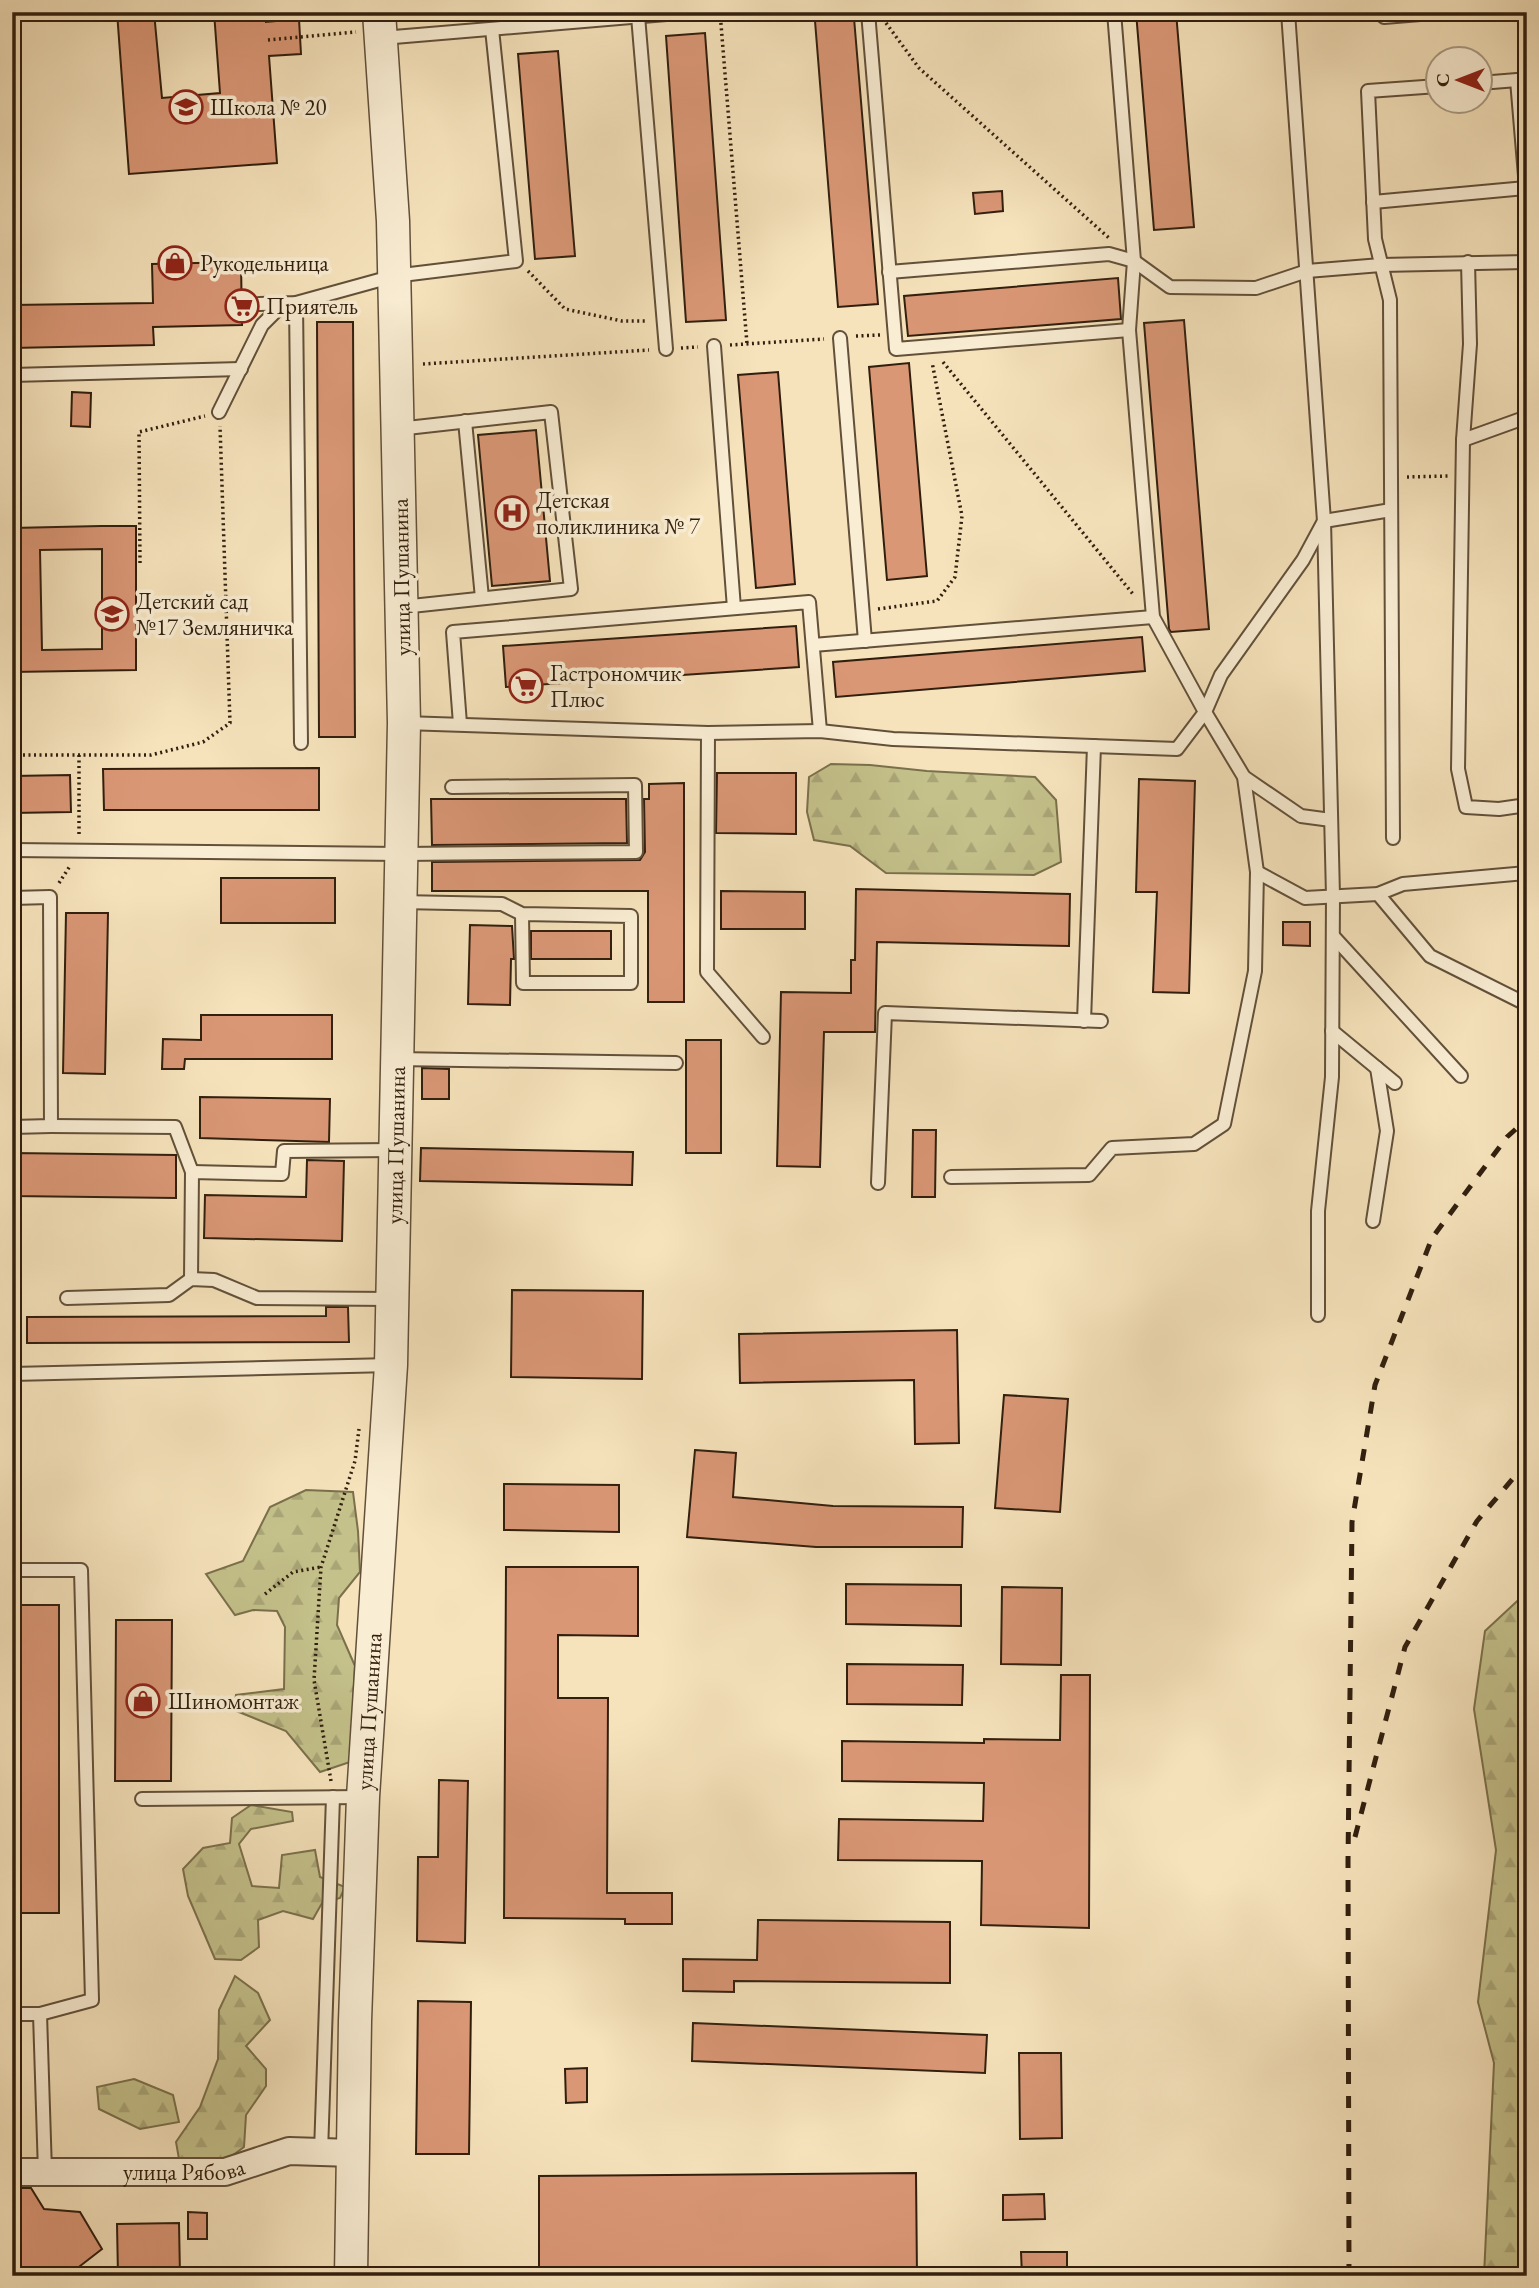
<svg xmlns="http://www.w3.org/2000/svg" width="1539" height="2288" viewBox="0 0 1539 2288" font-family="'EB Garamond',serif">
<defs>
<pattern id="forest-firs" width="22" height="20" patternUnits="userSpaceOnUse" patternTransform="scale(1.75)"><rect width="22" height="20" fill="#c4c18b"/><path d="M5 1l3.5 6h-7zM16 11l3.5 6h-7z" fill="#a9a577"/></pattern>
</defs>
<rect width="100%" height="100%" fill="#f6e3bc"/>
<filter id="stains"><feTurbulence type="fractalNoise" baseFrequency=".00286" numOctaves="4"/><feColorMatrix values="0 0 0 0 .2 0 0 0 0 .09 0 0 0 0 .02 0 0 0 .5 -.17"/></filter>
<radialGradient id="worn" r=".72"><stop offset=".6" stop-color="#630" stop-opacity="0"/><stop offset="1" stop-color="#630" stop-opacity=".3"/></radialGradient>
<g fill="url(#forest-firs)" stroke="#7a704c" stroke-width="2">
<path d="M831,764l39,1 57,6 108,6 21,23 5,62 -27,13 -148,-2 -36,-27 -36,-6 -7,-28 2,-35z"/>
<path d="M306,1490l47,2 5,39 2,41 -21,26 -2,27 18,41 -5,96 -30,10 -34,-41 -52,-21 2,-15 48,-6 1,-62 -8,-16 -24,-1 -18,5 -29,-41 37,-13 27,-54z"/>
<path d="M1527,1592v330l-5,16 -3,338h-35l10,-213 -16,-61 18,-152 -22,-141 11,-78z"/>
<path d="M251,1805l41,7 1,9 -42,8 -12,15 13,42 27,2 3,-33 33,-5 5,27 25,10 -5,11 -18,5 -9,16 -30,-8 -25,9 1,27 -18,13 -26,-1 -27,-63 -5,-27 20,-21 27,-5 2,-25z"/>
<path d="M235,1976l23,17 12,27 -24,26 20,23v17l-20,29 -2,32 -15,11 -50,1 -3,-17 24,-35 18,-48 1,-49z"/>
<path d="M134,2079l39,16 6,27 -39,7 -41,-20 -2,-22z"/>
</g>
<g fill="#da9776" stroke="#311f0e" stroke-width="2" fill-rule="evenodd">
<path d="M117,12h37l8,86 58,-5 -6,-81h52v10l33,-3 2,35 -32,2 8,107 -148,11z"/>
<path d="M1136,12h40l18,215 -40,3z"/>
<path d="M854,18l24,286 -40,3 -23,-286z"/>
<path d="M705,33l21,287 -40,2 -20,-286z"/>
<path d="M558,51l17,205 -40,3 -17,-205z"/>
<path d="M1002,191l1,20 -28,3 -2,-21z"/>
<path d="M241,262l1,63 -89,2 1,18 -142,3v-43l141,-2 -1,-39z"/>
<path d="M1118,278l3,41 -213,17 -4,-40z"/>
<path d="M1184,320l25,309 -38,3 -2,-3 -25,-306z"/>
<path d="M317,322h36l2,415h-36z"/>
<path d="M909,363l18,213 -40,4 -18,-213z"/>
<path d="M778,372l17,212 -39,4 -18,-213z"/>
<path d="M72,392l19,1 -1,34 -19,-1z"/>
<path d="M536,430l14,151 -58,5 -14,-151z"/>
<path d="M101,526h35v144l-124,2v-144zM102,549v100l-60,1 -2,-100z"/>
<path d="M796,626l3,41 -293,20 -3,-41z"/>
<path d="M1142,637l3,34 -309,26 -3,-35z"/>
<path d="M319,768v42h-215l-1,-41z"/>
<path d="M717,773h79v61l-80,-1z"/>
<path d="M70,775l1,37 -59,1v-37z"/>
<path d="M1139,779l56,2 -6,212 -36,-1 4,-100h-21z"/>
<path d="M684,783v219h-36v-111h-216v-29l208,-2 5,-8 -1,-53h5v-15z"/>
<path d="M431,799h195l1,44 -195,2z"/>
<rect x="221" y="878" width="114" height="45"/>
<path d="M856,889l214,5 -1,52 -192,-4 -2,90h-51l-4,135 -43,-1 4,-174 70,1v-33h4z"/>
<path d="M721,891l84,1v37h-84z"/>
<path d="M66,913h42l-3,161 -42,-1z"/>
<path d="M1283,922h27v24l-27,-1z"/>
<path d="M470,925l42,1 2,33h-3l-1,46 -42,-1z"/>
<rect x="531" y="931" width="80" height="28"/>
<path d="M201,1015h131v44h-147l-1,10h-22l1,-30 38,1z"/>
<rect x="686" y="1040" width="35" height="113"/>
<path d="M422,1068l27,1v30h-27z"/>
<path d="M200,1097l130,2 -1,43 -129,-4z"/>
<path d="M913,1130h23l-1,67h-23z"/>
<path d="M421,1148l212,4 -1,33 -212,-4z"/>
<path d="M12,1153l164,2v43l-164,-2z"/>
<path d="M307,1160l37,1 -2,80 -138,-3 1,-43 101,2z"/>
<path d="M512,1290l131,1 -1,88 -131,-2z"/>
<path d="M326,1307h22l1,35 -322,1v-26l299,-1z"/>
<path d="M957,1330l2,113 -44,1 -1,-64 -174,3 -1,-49z"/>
<path d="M1004,1395l64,4 -8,113 -65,-4z"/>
<path d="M695,1450l41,3 -3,44 100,9 130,1 -1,40h-146l-129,-10z"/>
<path d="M504,1484l115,1v47l-115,-2z"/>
<path d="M506,1567h132v69l-80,-1v63h50l-1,195h65v31h-47v-5l-121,-1z"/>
<path d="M846,1584l115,1v41l-115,-2z"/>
<path d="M1002,1587l60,1 -1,77 -60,-1z"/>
<rect x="12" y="1605" width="47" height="308"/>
<path d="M116,1620h56l-1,161h-56z"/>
<path d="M847,1664l116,1 -1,40 -115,-1z"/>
<path d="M1061,1675h29l-1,253 -108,-3 1,-64 -144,-1 1,-41 144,2 1,-38 -142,-2v-40l142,2v-4l76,1z"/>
<path d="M439,1780l29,1 -3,162 -48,-2 1,-84h20z"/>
<path d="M758,1920l192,2v61l-216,-2v11l-51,-1v-32l74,1z"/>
<path d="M418,2001l53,1 -2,152h-53z"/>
<path d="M693,2023l294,12 -2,38 -293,-12z"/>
<path d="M1019,2053h42l1,85 -42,1z"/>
<path d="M587,2068v34l-21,1 -1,-34z"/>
<path d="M916,2173l1,103h-378v-100z"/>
<path d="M13,2188h18l13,21 36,3 22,37 -31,24 -59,3v-55l4,-6z"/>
<path d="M1044,2194l1,25 -42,1v-25z"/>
<path d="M188,2212l19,1v26h-19z"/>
<path d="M179,2223l1,53h-62l-1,-52z"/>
<path d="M1021,2252h46v24h-45z"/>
</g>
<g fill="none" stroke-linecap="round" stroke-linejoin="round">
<defs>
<g id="service">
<path d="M868,12l28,337 233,-19"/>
<path d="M1288,12l36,509 9,375 -1,181 -14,134v104"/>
<path d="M638,16l28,333"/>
<path d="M1384,17l61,-5"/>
<path d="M382,38l308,-26"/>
<path d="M1373,202l153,-14 -9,-108 -37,3"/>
<path d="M1468,262l2,82 -7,96 -5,329 8,38 33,2 28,-4"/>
<path d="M889,272l220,-18 25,7 36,26 86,1 51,-17 74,-6 146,-3"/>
<path d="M296,303l5,440"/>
<path d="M259,304l37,-1 98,-27 122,-15 -24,-232"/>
<path d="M840,338l25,303"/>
<path d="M714,346l20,262"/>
<path d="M12,375l229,-6"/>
<path d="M219,412l43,-87 21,-21"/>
<path d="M465,421l17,177"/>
<path d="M398,429l153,-17 20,177 -169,18"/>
<path d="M1463,440l64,-23"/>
<path d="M813,645l340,-28"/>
<path d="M404,723l304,10 112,-2 73,8 284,10 28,-37 16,-37 82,-115 21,-39 67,-11"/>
<path d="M460,724l-7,-92 356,-30 11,129"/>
<path d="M708,733l-1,239 56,65"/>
<path d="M1244,777l57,39 30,4"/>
<path d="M1393,838l-3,-538 -15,-61 -7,-148 70,-5"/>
<path d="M12,850l389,4 235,-2 -1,-67 -183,2"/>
<path d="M1257,872l48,26 73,-4 25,-10 124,-11"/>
<path d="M1378,894l52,62 94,47"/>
<path d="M12,898l38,-1 1,229 -39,1"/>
<path d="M400,902l102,2 20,10 109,2v67h-108l-1,-69"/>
<path d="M1333,936l128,140"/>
<path d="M1084,1021l10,-275"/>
<path d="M1332,1031l63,52"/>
<path d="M396,1059l280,4"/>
<path d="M51,1126l124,1 17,45"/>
<path d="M951,1177l138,-2 23,-27 82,-4 30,-20 31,-153 2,-99 -13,-95 -39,-65 -52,-95 -24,-287 5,-69 -20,-249"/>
<path d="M878,1183l7,-170 216,8"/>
<path d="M1373,1221l14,-90 -10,-63"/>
<path d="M191,1279l1,-107 90,2 2,-23 110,-1"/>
<path d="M67,1298l102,-3 22,-16 23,1 43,18 135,1"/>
<path d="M12,1374l379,-9"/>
<path d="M12,1570h69l11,430 -52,14"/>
<path d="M142,1799l221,-2"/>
<path d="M12,2014h28l5,158"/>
<path d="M321,2152l12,-355"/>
</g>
<g id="minor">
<path id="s1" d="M12,2172h213l64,-21 64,2"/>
</g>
<g id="tertiary">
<path id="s2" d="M351,2276l4,-255 8,-224 28,-432 13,-642 -11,-502 -14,-209"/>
</g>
</defs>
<use href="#service" stroke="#62503a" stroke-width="16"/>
<use href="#minor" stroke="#62503a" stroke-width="30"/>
<use href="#tertiary" stroke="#62503a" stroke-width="35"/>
<g stroke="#311f0e" stroke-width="3.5" stroke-dasharray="2 3.5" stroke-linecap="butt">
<path d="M720,12l27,332"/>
<path d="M886,23l33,45 190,170"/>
<path d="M268,40l88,-8"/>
<path d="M528,271l37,38 57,12h25"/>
<path d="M856,336l24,-1"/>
<path d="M730,345l94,-6"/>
<path d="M681,348l17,-1"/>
<path d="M943,362l190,232"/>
<path d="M423,364l226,-14"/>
<path d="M1407,477l41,-1"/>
<path d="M140,563l-1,-131 66,-16"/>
<path d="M878,609l59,-8 18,-24 7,-61 -30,-154"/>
<path d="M12,755h139l52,-13 27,-19 -10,-297"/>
<path d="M79,755v82"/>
<path d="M59,883l11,-17"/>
<path d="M265,1594l28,-22 28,-5"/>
<path d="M331,1781l-17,-101 7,-113 34,-106 4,-32"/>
</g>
<use href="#service" stroke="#f9edd3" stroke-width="12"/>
<use href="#minor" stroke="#f9edd3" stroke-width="26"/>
<use href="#tertiary" stroke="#f9edd3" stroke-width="32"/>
<g stroke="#311f0e" stroke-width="5" stroke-dasharray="12 12" stroke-linecap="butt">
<path d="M1355,1837l50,-190 72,-126 50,-59"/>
<path d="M1349,2276l-1,-415 4,-339 23,-137 57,-147 75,-101 20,-18"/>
</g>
</g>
<defs>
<symbol id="school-ring" viewBox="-11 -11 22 22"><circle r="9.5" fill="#f9edd3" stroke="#8f2418" stroke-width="1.5"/><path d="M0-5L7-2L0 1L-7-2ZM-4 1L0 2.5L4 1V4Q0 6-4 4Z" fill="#8f2418"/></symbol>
<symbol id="shop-ring" viewBox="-11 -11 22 22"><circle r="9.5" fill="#f9edd3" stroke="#8f2418" stroke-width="1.5"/><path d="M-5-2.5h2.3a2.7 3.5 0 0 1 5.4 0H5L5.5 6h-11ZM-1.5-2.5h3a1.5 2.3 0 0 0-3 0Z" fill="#8f2418"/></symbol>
<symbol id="supermarket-ring" viewBox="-11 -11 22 22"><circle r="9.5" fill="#f9edd3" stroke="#8f2418" stroke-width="1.5"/><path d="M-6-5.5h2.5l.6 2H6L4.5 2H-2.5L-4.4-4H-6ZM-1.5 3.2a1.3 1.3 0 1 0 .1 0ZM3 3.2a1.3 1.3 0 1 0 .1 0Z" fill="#8f2418"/></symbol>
<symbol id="hospital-ring" viewBox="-11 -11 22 22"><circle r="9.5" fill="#f9edd3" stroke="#8f2418" stroke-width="1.5"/><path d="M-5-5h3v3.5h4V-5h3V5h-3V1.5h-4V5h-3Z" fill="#8f2418"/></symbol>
</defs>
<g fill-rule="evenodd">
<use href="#school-ring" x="167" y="88" width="38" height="38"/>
<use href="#shop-ring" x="156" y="244" width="38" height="38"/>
<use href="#supermarket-ring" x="223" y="287" width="38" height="38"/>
<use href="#hospital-ring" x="493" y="494" width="38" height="38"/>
<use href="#school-ring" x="93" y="595" width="38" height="38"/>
<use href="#supermarket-ring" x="507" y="667" width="38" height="38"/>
<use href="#shop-ring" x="124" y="1682" width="38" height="38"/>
</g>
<g text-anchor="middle" stroke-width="7" stroke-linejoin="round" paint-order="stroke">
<g font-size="23" fill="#311f0e" stroke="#f9edd3" text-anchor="start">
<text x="210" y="115">Школа № 20</text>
<text x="200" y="271">Рукодельница</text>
<text x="266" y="314">Приятель</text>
<text x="536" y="508">Детская<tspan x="536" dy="26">поликлиника № 7</tspan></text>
<text x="136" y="609">Детский сад<tspan x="136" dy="26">№17 Земляничка</tspan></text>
<text x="550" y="681">Гастрономчик<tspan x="550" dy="26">Плюс</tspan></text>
<text x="168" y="1709">Шиномонтаж</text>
</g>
<g font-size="23" fill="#311f0e" stroke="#f9edd3">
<text transform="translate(401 577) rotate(-91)" y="8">улица Пушанина</text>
<text dy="8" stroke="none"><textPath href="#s2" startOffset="1132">улица Пушанина</textPath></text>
<text dy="8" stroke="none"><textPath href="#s2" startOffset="565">улица Пушанина</textPath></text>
<text dy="8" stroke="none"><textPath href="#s1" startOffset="172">улица Рябова</textPath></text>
</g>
</g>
<rect width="1539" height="2288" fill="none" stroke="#f6e3bc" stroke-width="42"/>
<rect x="14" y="14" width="1511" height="2260" fill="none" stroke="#311f0e" stroke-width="3.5"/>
<rect x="21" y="21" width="1497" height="2246" fill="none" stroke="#311f0e" stroke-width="2"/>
<g transform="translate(1459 80) rotate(270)"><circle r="33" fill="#f9edd3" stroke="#a99b84" stroke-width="2"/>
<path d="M0-5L12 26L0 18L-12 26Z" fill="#8f2418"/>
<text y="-10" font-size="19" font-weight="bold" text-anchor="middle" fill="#311f0e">С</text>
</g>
<rect width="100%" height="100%" filter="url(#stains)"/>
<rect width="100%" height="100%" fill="url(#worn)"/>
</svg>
